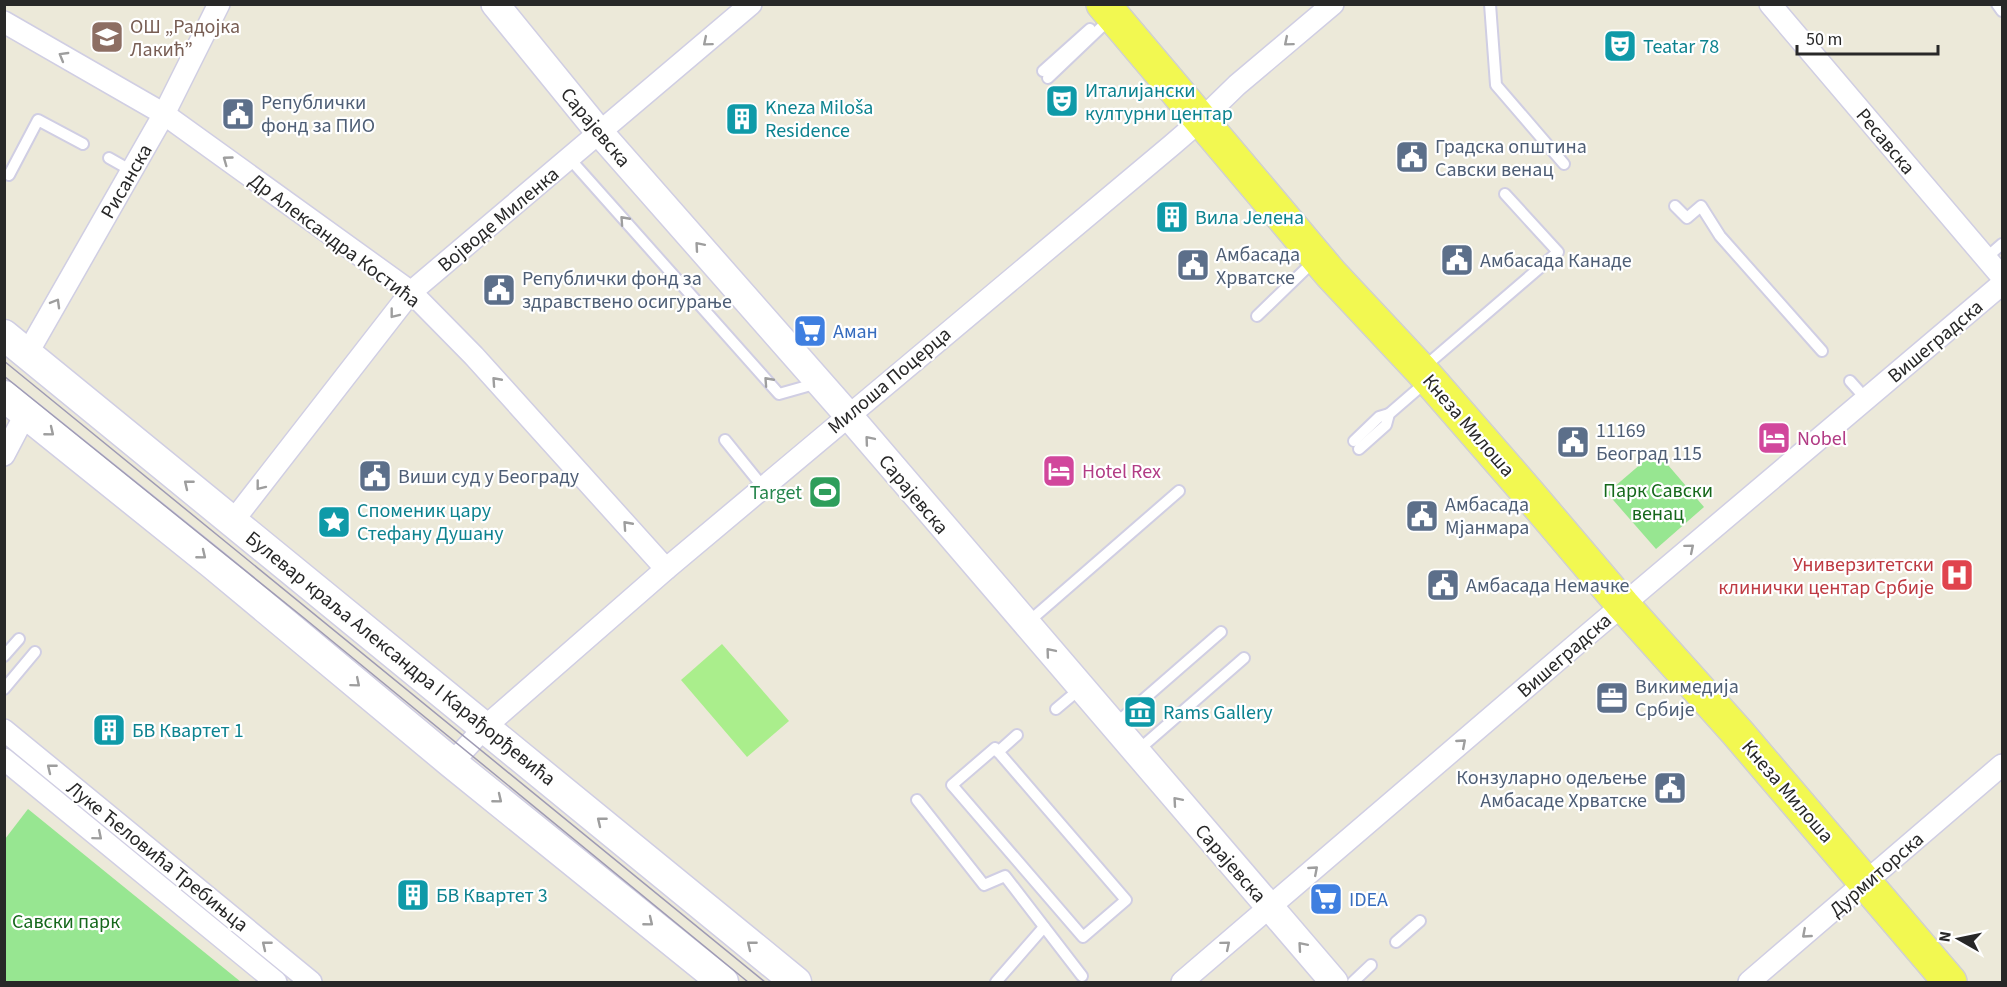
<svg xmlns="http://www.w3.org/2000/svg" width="2007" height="987" viewBox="0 0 2007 987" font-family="'Source Sans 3',sans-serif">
<rect width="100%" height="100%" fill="#ece9d9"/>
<g fill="#97e691">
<path d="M1656,451l48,56 -48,42 -49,-56z"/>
<path d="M28,809l213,173h-236v-143z"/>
</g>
<path fill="#aaee8c" d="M722,644l67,77 -42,36 -66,-77z"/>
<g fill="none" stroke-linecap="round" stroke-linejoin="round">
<defs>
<g id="service">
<path d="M1490,4l6,81 68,79"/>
<path d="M1997,4l5,7"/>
<path d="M1043,71l47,-42"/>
<path d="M1048,78l63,-60"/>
<path d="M109,158l23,13"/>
<path d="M570,159l209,235 39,-11"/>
<path d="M9,175l29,-55 45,24"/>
<path d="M1675,206l12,12 14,-12 19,30 102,115"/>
<path d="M1986,258l16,-14"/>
<path d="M1257,316l58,-56"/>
<path d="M1423,368l135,-116 -53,-58"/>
<path d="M1850,381l16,18"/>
<path d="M725,440l38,47"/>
<path d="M1354,441l25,-24 10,-3"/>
<path d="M1359,449l27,-24 3,-11 37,-32"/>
<path d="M1026,624l153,-133"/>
<path d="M4,656l15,-17"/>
<path d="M4,689l31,-37"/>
<path d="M1056,709l25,-21"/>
<path d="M1113,726l108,-94"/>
<path d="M995,748l131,152 -43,37 -131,-152z"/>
<path d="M998,752l19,-17"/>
<path d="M1136,752l108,-94"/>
<path d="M917,800l67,85 21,-9 77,100"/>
<path d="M1396,942l24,-21"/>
<path d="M996,982l48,-55"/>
<path d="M1353,982l18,-17"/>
</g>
<g id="minor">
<path d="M1770,4l232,273"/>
<path d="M4,22l160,92 247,178 63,64 192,213"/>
<path d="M27,354l137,-240 55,-110"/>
<path d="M4,455l22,-42"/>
<path d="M233,521l178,-229 340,-288"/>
<path d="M4,730l307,252"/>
<path d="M4,759l272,223"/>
<path d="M452,763l33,-36 181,-158 506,-424 29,-25 36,-35 96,-81"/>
<path d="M1182,982l397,-340 423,-358"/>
<path d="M1749,982l253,-217"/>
</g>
<path id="tertiary" d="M495,4l105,129 248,282 486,567"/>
<g id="secondary">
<path d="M4,335l792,647"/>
<path d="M4,396l209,168 239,199 271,219"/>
</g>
<path id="primary" d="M1103,4l228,270 90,96 107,123 95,112 114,127 213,250"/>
</defs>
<use href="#service" stroke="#d0cee3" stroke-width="14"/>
<use href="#minor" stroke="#d0cee3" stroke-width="24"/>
<use href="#tertiary" stroke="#d0cee3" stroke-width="30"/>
<use href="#secondary" stroke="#d0cee3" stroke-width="33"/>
<use href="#primary" stroke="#d0d0d0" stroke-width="36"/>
<use href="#service" stroke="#fff" stroke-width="10"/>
<use href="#minor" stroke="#fff" stroke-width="21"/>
<use href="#tertiary" stroke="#fff" stroke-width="27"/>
<use href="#secondary" stroke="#fff" stroke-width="30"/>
<use href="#primary" stroke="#f2f851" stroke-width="33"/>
<g stroke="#9f9bb4" stroke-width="1.5">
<path d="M4,361l761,621"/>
<path d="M4,376l300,242 444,364"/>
</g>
</g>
<defs><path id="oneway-chevron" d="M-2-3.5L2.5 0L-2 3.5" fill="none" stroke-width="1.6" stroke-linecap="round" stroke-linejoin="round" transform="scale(1.5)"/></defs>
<g stroke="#9e9e9e">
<use href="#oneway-chevron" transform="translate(707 42) rotate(140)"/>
<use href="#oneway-chevron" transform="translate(1288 42) rotate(140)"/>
<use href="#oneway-chevron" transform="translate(63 56) rotate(-150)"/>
<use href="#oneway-chevron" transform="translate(227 160) rotate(-144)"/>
<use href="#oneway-chevron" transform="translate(624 220) rotate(-132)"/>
<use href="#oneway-chevron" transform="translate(699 246) rotate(-131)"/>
<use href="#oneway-chevron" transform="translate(56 303) rotate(-60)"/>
<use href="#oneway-chevron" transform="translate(394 314) rotate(128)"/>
<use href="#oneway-chevron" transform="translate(496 381) rotate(-132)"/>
<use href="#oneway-chevron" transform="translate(768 381) rotate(-132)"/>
<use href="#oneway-chevron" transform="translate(50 432) rotate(39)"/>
<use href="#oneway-chevron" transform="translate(869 440) rotate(-130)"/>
<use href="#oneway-chevron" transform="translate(188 484) rotate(-141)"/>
<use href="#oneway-chevron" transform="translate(260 486) rotate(128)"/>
<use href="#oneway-chevron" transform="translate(627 525) rotate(-132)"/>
<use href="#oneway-chevron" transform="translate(1690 548) rotate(-40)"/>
<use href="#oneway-chevron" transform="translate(202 555) rotate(39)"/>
<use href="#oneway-chevron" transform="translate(1050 652) rotate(-130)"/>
<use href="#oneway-chevron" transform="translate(356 683) rotate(40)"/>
<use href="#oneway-chevron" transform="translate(1462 743) rotate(-41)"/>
<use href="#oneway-chevron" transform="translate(51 768) rotate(-141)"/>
<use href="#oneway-chevron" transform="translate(498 799) rotate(39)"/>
<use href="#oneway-chevron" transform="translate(1177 801) rotate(-131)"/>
<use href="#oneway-chevron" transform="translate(601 821) rotate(-141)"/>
<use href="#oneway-chevron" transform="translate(98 836) rotate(40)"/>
<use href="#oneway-chevron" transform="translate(1314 870) rotate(-41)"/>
<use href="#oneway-chevron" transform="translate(649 922) rotate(39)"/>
<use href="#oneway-chevron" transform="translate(1806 934) rotate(139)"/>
<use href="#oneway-chevron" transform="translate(266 945) rotate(-141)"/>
<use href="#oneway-chevron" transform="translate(751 945) rotate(-141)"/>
<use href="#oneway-chevron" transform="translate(1226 945) rotate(-40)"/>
<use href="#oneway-chevron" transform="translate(1302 946) rotate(-131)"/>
</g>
<defs>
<symbol id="school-square" viewBox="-11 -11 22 22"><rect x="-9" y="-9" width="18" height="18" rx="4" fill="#8d6e63" stroke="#fff"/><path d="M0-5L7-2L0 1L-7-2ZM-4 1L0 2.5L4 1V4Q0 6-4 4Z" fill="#fff"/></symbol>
<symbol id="theatre-square" viewBox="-11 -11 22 22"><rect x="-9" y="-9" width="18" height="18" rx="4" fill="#0f9aa8" stroke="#fff"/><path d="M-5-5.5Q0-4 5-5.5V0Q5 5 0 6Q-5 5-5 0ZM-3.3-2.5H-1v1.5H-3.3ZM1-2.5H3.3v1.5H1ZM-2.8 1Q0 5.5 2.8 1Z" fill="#fff"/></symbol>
<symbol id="civic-square" viewBox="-11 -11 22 22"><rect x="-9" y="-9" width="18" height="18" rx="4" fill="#5c6f8a" stroke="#fff"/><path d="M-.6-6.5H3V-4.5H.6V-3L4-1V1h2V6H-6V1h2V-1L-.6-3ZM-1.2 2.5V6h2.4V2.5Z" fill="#fff"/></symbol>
<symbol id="building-square" viewBox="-11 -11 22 22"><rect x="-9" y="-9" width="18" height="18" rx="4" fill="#0f9aa8" stroke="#fff"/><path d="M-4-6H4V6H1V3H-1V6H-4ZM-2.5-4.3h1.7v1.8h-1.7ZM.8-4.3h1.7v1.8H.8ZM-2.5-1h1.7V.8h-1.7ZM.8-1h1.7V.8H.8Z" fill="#fff"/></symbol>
<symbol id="supermarket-square" viewBox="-11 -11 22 22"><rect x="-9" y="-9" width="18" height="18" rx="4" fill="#3f7fe0" stroke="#fff"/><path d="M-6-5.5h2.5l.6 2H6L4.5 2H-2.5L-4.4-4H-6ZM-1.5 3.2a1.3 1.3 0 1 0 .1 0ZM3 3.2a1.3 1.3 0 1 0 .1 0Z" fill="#fff"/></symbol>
<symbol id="hotel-square" viewBox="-11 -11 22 22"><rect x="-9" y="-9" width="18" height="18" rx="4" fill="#d1479c" stroke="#fff"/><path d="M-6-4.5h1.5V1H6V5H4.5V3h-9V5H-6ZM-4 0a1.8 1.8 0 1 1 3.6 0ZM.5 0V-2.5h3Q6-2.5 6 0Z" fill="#fff"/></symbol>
<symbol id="stadium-square" viewBox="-11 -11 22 22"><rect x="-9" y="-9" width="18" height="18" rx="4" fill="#2e9e5b" stroke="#fff"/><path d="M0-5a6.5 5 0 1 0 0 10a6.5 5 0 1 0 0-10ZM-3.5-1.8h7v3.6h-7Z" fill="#fff"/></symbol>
<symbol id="sight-square" viewBox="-11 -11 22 22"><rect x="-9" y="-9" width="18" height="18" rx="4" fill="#0f9aa8" stroke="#fff"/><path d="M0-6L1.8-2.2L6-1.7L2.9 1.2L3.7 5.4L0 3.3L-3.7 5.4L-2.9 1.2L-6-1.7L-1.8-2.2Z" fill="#fff"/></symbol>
<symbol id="hospital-square" viewBox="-11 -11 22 22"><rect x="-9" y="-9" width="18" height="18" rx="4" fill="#e0444e" stroke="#fff"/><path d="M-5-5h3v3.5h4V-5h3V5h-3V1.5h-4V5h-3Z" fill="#fff"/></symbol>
<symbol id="office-square" viewBox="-11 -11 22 22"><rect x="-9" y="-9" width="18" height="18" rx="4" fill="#5c6f8a" stroke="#fff"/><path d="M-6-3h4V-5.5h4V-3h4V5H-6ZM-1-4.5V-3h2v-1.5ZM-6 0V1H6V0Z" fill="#fff"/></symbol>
<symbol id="museum-square" viewBox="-11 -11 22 22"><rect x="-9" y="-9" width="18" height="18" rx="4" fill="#0f9aa8" stroke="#fff"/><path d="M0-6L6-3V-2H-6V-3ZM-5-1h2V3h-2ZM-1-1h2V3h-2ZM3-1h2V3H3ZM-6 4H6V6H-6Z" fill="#fff"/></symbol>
</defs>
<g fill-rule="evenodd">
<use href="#school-square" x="88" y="18" width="38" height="38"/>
<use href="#theatre-square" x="1601" y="27" width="38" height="38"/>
<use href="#theatre-square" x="1043" y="82" width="38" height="38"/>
<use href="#civic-square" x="219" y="95" width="38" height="38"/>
<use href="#building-square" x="723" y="100" width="38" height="38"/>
<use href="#civic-square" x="1393" y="138" width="38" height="38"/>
<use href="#building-square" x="1153" y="198" width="38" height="38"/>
<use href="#civic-square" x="1438" y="241" width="38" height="38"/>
<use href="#civic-square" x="1174" y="246" width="38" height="38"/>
<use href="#civic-square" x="480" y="271" width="38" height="38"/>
<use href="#supermarket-square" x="791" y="312" width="38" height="38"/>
<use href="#hotel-square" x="1755" y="419" width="38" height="38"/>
<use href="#civic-square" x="1554" y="423" width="38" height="38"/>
<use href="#hotel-square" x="1040" y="452" width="38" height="38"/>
<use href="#civic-square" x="356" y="457" width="38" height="38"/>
<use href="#stadium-square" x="806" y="473" width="38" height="38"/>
<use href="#civic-square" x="1403" y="497" width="38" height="38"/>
<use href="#sight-square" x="315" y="503" width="38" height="38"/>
<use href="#hospital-square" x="1938" y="556" width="38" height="38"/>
<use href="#civic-square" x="1424" y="566" width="38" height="38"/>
<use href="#office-square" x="1593" y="679" width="38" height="38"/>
<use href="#museum-square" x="1121" y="693" width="38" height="38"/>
<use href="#building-square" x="90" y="711" width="38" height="38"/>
<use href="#civic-square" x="1651" y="769" width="38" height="38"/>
<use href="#building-square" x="394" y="876" width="38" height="38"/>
<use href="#supermarket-square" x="1307" y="880" width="38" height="38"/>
</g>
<g text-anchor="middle" stroke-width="4.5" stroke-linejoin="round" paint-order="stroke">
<g font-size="20" fill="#785e54" stroke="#fff" text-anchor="start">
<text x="130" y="33">ОШ „Радојка<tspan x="130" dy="23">Лакић”</tspan></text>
</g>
<g font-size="20" fill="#0d838f" stroke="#fff" text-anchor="start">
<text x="1643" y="53">Teatar 78</text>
<text x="1085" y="97">Италијански<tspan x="1085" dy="23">културни центар</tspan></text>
<text x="765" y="114">Kneza Miloša<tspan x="765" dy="23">Residence</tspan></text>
<text x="1195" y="224">Вила Јелена</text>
<text x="357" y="517">Споменик цару<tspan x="357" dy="23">Стефану Душану</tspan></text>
<text x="1163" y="719">Rams Gallery</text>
<text x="132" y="737">БВ Квартет 1</text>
<text x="436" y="902">БВ Квартет 3</text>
</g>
<g font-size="20" fill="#4e5e75" stroke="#fff" text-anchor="start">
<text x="261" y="109">Републички<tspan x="261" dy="23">фонд за ПИО</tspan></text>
<text x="1435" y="153">Градска општина<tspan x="1435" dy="23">Савски венац</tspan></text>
<text x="1216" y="261">Амбасада<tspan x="1216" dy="23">Хрватске</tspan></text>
<text x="1480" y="267">Амбасада Канаде</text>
<text x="522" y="285">Републички фонд за<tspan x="522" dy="23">здравствено осигурање</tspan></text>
<text x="1596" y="437">11169<tspan x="1596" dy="23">Београд 115</tspan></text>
<text x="398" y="483">Виши суд у Београду</text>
<text x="1445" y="511">Амбасада<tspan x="1445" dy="23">Мјанмара</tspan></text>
<text x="1466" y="592">Амбасада Немачке</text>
<text x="1635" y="693">Викимедија<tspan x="1635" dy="23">Србије</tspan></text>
<text x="1647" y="784" text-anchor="end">Конзуларно одељење<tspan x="1647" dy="23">Амбасаде Хрватске</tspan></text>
</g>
<g font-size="20" fill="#282828" stroke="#fff">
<text transform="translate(596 127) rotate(50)" y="7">Сарајевска</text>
<text transform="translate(1886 141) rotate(50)" y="7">Ресавска</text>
<text transform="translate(126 181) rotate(-60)" y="7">Рисанска</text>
<text transform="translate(498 219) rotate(-40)" y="7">Војводе Миленка</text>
<text transform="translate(335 240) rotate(37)" y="7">Др Александра Костића</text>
<text transform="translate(1935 341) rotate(-40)" y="7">Вишеградска</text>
<text transform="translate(889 380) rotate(-40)" y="7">Милоша Поцерца</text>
<text transform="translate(1469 425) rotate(49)" y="7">Кнеза Милоша</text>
<text transform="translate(914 494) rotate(50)" y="7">Сарајевска</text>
<text transform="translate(1564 655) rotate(-41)" y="7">Вишеградска</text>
<text transform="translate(401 658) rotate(39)" y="7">Булевар краља Александра I Карађорђевића</text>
<text transform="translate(1788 791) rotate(49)" y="7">Кнеза Милоша</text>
<text transform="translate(158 856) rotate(39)" y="7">Луке Ћеловића Требињца</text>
<text transform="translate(1231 863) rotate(49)" y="7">Сарајевска</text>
<text transform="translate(1876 874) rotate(-41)" y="7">Дурмиторска</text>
</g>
<g font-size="20" fill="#366cbe" stroke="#fff" text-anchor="start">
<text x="833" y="338">Аман</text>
<text x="1349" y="906">IDEA</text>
</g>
<g font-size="20" fill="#b23c85" stroke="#fff" text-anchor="start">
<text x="1797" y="445">Nobel</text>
<text x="1082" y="478">Hotel Rex</text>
</g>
<g font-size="20" fill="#15681b" stroke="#fff">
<text x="1658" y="497">Парк Савски<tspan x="1658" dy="23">венац</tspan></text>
<text x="66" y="928">Савски парк</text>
</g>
<g font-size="20" fill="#27864d" stroke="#fff" text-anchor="end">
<text x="802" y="499">Target</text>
</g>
<g font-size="20" fill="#be3a42" stroke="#fff" text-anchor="end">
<text x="1934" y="571">Универзитетски<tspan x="1934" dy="23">клинички центар Србије</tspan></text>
</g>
</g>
<rect width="2007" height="987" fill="none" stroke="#282828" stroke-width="12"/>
<g transform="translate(1959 939) rotate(279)" stroke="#ffffff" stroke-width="4.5" paint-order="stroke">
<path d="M0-4.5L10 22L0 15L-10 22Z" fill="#282828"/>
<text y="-9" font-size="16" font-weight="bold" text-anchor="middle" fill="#282828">N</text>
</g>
<path d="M1797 45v9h141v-9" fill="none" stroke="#282828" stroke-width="3"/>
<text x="1806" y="45" font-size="18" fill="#282828" stroke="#ffffff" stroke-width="4.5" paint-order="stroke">50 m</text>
</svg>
